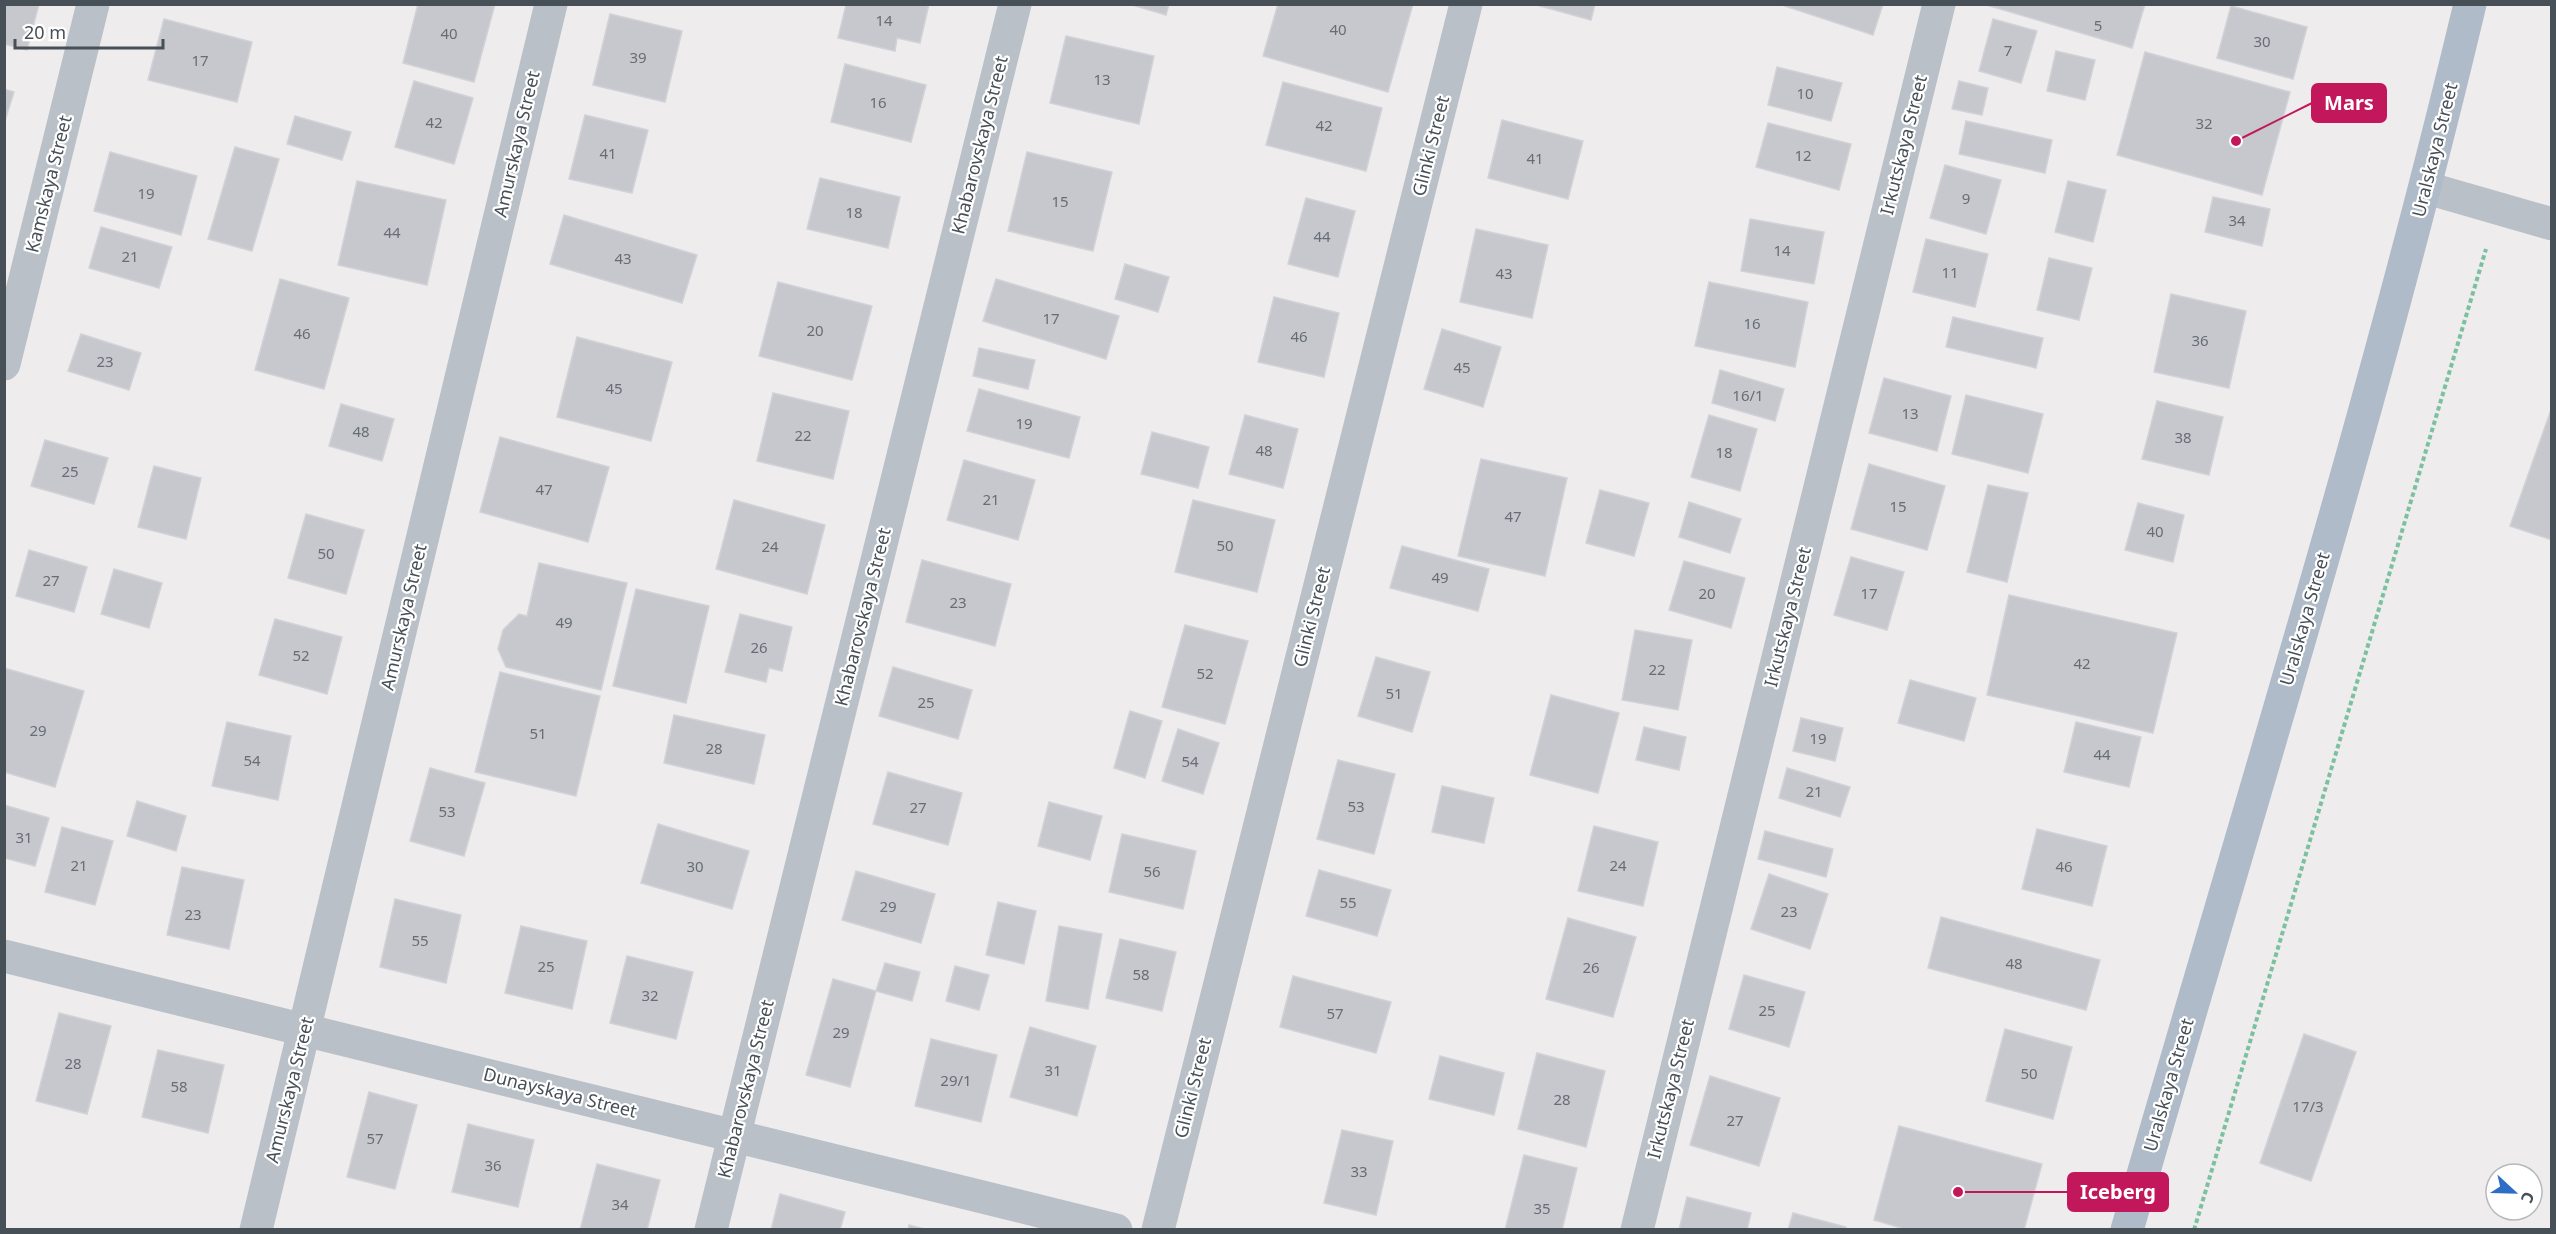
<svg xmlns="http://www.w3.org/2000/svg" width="2556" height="1234" viewBox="0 0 2556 1234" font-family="'Noto Sans',sans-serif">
<rect width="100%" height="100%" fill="#eeecec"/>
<g fill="#c7c8ce" stroke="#d1d2d7" stroke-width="1.5">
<path d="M4,4h35l-12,46 -23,-6z"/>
<path d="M418,4h77l-21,78 -71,-19z"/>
<path d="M843,4h86l-9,39 -23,-5 -2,13 -57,-13 8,-33z"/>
<path d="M1129,4h40l-3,11z"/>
<path d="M1278,4h135l-25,88 -125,-36z"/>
<path d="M1533,4h62l-4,16z"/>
<path d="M1779,4h104l-10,31z"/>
<path d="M1983,4h162l-13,44z"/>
<path d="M2231,6l76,21 -14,52 -76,-21z"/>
<path d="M610,14l72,17 -17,71 -72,-17z"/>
<path d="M164,19l88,23 -15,60 -89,-22z"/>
<path d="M1993,19l44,12 -16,52 -42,-12z"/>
<path d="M1066,36l88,20 -15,68 -89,-21z"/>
<path d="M2056,51l39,9 -10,40 -38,-9z"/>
<path d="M2145,52l145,40 -28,103 -145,-40z"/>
<path d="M845,64l81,21 -15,57 -80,-20z"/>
<path d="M1777,67l65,16 -11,38 -63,-16z"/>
<path d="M414,81l59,17 -19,66 -59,-17z"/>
<path d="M1959,81l29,7 -6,27 -30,-6z"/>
<path d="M1283,82l99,26 -16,63 -100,-26z"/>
<path d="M4,89l10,3 -10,32z"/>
<path d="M585,115l63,15 -16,63 -63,-14z"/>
<path d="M295,116l56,16 -9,28 -55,-16z"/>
<path d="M1502,120l81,21 -15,58 -80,-21z"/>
<path d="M1966,121l86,19 -7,33 -86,-19z"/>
<path d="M1768,123l83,21 -12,46 -83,-23z"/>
<path d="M235,147l44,12 -27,92 -44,-12z"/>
<path d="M110,152l87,24 -16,59 -87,-24z"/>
<path d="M1027,152l85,20 -19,79 -85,-20z"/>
<path d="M1945,165l56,15 -15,54 -56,-16z"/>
<path d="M820,178l80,19 -12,51 -81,-19z"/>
<path d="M357,181l89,19 -19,85 -89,-20z"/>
<path d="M2068,181l38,9 -13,52 -38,-10z"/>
<path d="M2213,197l57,12 -8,37 -57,-14z"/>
<path d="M1306,198l49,13 -17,66 -50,-13z"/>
<path d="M564,215l133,40 -15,48 -132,-39z"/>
<path d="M1750,219l74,13 -10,52 -73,-13z"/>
<path d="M101,227l71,20 -13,41 -70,-20z"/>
<path d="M1476,229l72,16 -16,73 -72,-16z"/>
<path d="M1926,239l62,15 -13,53 -62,-15z"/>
<path d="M2049,258l43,10 -13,52 -42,-10z"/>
<path d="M1125,264l44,13 -11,35 -43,-13z"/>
<path d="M280,279l69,19 -25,91 -69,-19z"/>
<path d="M996,279l123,37 -13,43 -123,-38z"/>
<path d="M778,282l94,24 -20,74 -93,-24z"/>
<path d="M1709,282l99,20 -13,65 -100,-21z"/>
<path d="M2171,294l75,17 -17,77 -75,-16z"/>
<path d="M1274,297l65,16 -15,64 -66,-15z"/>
<path d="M1953,317l90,21 -7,30 -90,-21z"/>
<path d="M1442,329l59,18 -18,60 -59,-18z"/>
<path d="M81,334l60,19 -12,37 -61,-19z"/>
<path d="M577,337l95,25 -21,79 -94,-24z"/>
<path d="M979,348l56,12 -7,29 -55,-13z"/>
<path d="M1720,370l64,19 -9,32 -63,-18z"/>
<path d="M1884,378l67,18 -14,55 -68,-18z"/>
<path d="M979,389l101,28 -11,41 -102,-27z"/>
<path d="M773,393l76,18 -16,68 -76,-18z"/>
<path d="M1966,395l77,19 -15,59 -76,-19z"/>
<path d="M2157,401l66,16 -14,58 -67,-16z"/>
<path d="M341,404l53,15 -12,42 -53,-15z"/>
<path d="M2552,407v133l-42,-14z"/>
<path d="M1245,415l53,14 -15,59 -54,-14z"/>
<path d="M1709,415l48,14 -17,62 -49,-14z"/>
<path d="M1152,432l57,15 -11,41 -57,-14z"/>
<path d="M500,437l109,30 -21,75 -108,-30z"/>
<path d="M45,440l63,18 -14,46 -63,-18z"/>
<path d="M1481,459l86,19 -22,98 -87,-20z"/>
<path d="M964,460l71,20 -17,60 -71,-20z"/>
<path d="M1869,464l76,22 -18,64 -76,-21z"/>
<path d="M154,466l47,12 -15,61 -48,-12z"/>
<path d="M1988,485l40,8 -21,89 -40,-10z"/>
<path d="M1600,490l49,13 -15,53 -48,-13z"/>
<path d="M734,500l91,25 -18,69 -91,-25z"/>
<path d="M1193,500l82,20 -18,72 -82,-20z"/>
<path d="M1689,502l52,17 -11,34 -51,-16z"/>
<path d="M2138,503l46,12 -11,47 -48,-12z"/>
<path d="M306,514l58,16 -18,64 -58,-16z"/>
<path d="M1402,546l87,23 -11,42 -88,-23z"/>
<path d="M29,550l58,17 -13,45 -58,-16z"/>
<path d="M1851,557l53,15 -17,58 -53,-15z"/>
<path d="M922,560l89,24 -16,62 -89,-24z"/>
<path d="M1684,561l61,17 -14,50 -62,-18z"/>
<path d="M539,563l88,20 -26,107 -95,-23 -8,-18 5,-19 16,-16 8,2z"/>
<path d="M114,569l48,14 -13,45 -48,-14z"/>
<path d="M636,589l73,17 -23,97 -73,-17z"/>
<path d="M2009,595l168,38 -24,100 -166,-38z"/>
<path d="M740,614l52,13 -10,44 -13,-3 -3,14 -41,-10z"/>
<path d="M275,619l67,18 -15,57 -68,-19z"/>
<path d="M1185,625l63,16 -23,83 -63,-17z"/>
<path d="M1635,630l57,10 -14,70 -56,-10z"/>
<path d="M1376,657l54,15 -18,60 -54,-16z"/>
<path d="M893,667l79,23 -14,49 -79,-23z"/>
<path d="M4,668l80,23 -29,96 -51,-15z"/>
<path d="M500,672l100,24 -24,100 -101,-24z"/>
<path d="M1910,680l66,18 -12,43 -66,-18z"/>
<path d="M1551,695l68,18 -21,80 -68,-18z"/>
<path d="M1130,711l32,10 -17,57 -31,-10z"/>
<path d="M674,715l91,20 -11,49 -90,-21z"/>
<path d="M1801,718l42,10 -8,33 -42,-10z"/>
<path d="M227,722l64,14 -13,64 -66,-14z"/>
<path d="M2076,722l65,15 -12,50 -65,-15z"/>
<path d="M1644,727l42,10 -7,33 -43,-10z"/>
<path d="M1178,729l41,14 -16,51 -41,-13z"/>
<path d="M1338,760l57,14 -21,80 -57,-15z"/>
<path d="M430,768l55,15 -21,73 -54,-15z"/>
<path d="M1787,768l63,19 -10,30 -61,-19z"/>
<path d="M888,772l74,21 -14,52 -75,-21z"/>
<path d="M1442,786l52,12 -10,45 -52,-11z"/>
<path d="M137,801l49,15 -10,35 -49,-15z"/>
<path d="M1049,802l53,14 -12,44 -52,-14z"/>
<path d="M4,805l45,13 -14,48 -31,-8z"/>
<path d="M658,824l91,27 -17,58 -91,-26z"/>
<path d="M1594,826l64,16 -15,64 -65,-15z"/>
<path d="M62,827l51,14 -18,64 -50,-13z"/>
<path d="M2037,829l70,17 -15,60 -70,-17z"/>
<path d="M1765,831l68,18 -7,28 -68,-18z"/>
<path d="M1122,834l74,17 -13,58 -74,-17z"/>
<path d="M182,867l62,13 -15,69 -62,-14z"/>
<path d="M1319,870l72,20 -14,46 -71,-20z"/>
<path d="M856,871l79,23 -14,49 -79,-23z"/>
<path d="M1769,874l59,20 -18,55 -59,-20z"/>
<path d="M395,899l66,16 -15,68 -66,-16z"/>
<path d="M998,902l38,9 -12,53 -38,-9z"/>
<path d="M1941,917l159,43 -14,50 -158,-42z"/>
<path d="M1568,918l68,19 -23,80 -67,-18z"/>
<path d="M521,926l66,15 -15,68 -67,-16z"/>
<path d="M1059,926l43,8 -14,75 -42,-8z"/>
<path d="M1120,939l56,13 -14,59 -56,-13z"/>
<path d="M627,956l66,16 -17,67 -66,-16z"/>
<path d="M885,963l35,9 -8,29 -36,-10z"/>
<path d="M955,966l34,9 -10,35 -33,-9z"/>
<path d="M1744,975l61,17 -16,55 -60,-18z"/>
<path d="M1293,976l98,26 -15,51 -96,-26z"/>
<path d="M833,979l43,12 -26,96 -44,-12z"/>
<path d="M59,1013l52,13 -24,88 -51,-13z"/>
<path d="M1030,1027l66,19 -19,70 -67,-19z"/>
<path d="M2005,1029l67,18 -19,72 -67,-18z"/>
<path d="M2304,1034l52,18 -45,129 -51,-18z"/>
<path d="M931,1039l66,16 -16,67 -66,-16z"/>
<path d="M158,1050l66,15 -16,68 -66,-16z"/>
<path d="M1537,1053l68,18 -19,76 -68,-18z"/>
<path d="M1440,1056l64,17 -10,42 -65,-16z"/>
<path d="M1710,1076l70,22 -21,68 -69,-21z"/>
<path d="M369,1092l48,13 -22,84 -48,-12z"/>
<path d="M468,1124l66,16 -16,67 -66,-15z"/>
<path d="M1899,1126l143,38 -18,66h-116l-34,-10z"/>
<path d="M1342,1130l51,11 -17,74 -52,-12z"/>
<path d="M1524,1155l53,13 -15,62h-57z"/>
<path d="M597,1164l63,16 -13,50h-67z"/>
<path d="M780,1194l65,18 -5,18h-69z"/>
<path d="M1687,1197l64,16 -4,17h-68z"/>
<path d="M1793,1213l53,14v3h-58z"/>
<path d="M909,1225l19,5h-20z"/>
</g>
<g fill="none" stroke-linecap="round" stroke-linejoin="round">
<path stroke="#7bc1a0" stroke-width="4" stroke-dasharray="4.5 3" stroke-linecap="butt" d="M2194,1230l292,-981"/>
<g stroke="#b9c0c7" stroke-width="33">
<path d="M2427,188l125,36"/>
<path d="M4,364l89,-360"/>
<path d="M4,956l1112,274"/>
<path d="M256,1230l295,-1226"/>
<path d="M711,1230l304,-1226"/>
<path d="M1158,1230l308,-1226"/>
<path d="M1637,1230l302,-1226"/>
</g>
<path stroke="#afbbc8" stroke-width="33" d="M2127,1230c117,-408 245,-813 343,-1226"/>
</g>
<g text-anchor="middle" stroke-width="4.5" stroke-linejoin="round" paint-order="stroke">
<g font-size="15" fill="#676d75">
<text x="884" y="26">14</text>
<text x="2098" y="31">5</text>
<text x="1338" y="35">40</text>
<text x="449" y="39">40</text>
<text x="2262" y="47">30</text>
<text x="2008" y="56">7</text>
<text x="638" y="63">39</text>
<text x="200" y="66">17</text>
<text x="1102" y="85">13</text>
<text x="1805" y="99">10</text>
<text x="878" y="108">16</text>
<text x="434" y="128">42</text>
<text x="2204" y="129">32</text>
<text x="1324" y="131">42</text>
<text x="608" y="159">41</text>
<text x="1803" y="161">12</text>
<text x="1535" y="164">41</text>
<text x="146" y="199">19</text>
<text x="1966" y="204">9</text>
<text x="1060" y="207">15</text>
<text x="854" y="218">18</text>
<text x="2237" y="226">34</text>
<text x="392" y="238">44</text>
<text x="1322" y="242">44</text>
<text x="1782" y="256">14</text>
<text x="130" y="262">21</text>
<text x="623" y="264">43</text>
<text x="1950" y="278">11</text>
<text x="1504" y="279">43</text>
<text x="1051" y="324">17</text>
<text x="1752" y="329">16</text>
<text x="815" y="336">20</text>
<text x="302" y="339">46</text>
<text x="1299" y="342">46</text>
<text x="2200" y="346">36</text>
<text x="105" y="367">23</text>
<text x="1462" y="373">45</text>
<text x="614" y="394">45</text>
<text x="1748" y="401">16/1</text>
<text x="1910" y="419">13</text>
<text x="1024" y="429">19</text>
<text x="361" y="437">48</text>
<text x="803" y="441">22</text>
<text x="2183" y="443">38</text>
<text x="1264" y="456">48</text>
<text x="1724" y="458">18</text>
<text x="70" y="477">25</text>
<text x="544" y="495">47</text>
<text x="991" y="505">21</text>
<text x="1898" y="512">15</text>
<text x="1513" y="522">47</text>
<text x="2155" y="537">40</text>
<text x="1225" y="551">50</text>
<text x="770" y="552">24</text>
<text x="326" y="559">50</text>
<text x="1440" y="583">49</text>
<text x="51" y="586">27</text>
<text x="1707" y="599">20</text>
<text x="1869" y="599">17</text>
<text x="958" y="608">23</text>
<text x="564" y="628">49</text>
<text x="759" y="653">26</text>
<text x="301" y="661">52</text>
<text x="2082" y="669">42</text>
<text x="1657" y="675">22</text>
<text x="1205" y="679">52</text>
<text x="1394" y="699">51</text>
<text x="926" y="708">25</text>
<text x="38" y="736">29</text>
<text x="538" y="739">51</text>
<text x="1818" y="744">19</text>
<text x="714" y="754">28</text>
<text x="2102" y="760">44</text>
<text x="252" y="766">54</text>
<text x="1190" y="767">54</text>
<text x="1814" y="797">21</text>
<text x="1356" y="812">53</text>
<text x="918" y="813">27</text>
<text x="447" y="817">53</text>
<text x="24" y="843">31</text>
<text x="79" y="871">21</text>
<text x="1618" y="871">24</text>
<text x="695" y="872">30</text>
<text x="2064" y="872">46</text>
<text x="1152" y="877">56</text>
<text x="1348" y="908">55</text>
<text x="888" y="912">29</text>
<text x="1789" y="917">23</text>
<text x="193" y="920">23</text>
<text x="420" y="946">55</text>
<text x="2014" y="969">48</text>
<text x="546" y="972">25</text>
<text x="1591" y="973">26</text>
<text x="1141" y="980">58</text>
<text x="650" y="1001">32</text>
<text x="1767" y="1016">25</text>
<text x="1335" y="1019">57</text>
<text x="841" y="1038">29</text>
<text x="73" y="1069">28</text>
<text x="1053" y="1076">31</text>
<text x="2029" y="1079">50</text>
<text x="956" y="1086">29/1</text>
<text x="179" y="1092">58</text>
<text x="1562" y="1105">28</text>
<text x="2308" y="1112">17/3</text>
<text x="1735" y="1126">27</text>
<text x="375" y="1144">57</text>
<text x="493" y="1171">36</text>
<text x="1359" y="1177">33</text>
<text x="620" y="1210">34</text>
<text x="1542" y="1214">35</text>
</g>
<g font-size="18" fill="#474f57" stroke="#fff">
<text transform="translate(517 144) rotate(-77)" y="6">Amurskaya Street</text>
<text transform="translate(980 145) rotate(-76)" y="6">Khabarovskaya Street</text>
<text transform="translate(1904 145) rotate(-76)" y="6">Irkutskaya Street</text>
<text transform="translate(1431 146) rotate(-76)" y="6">Glinki Street</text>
<text transform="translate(2435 150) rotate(-76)" y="6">Uralskaya Street</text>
<text transform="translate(49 184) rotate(-76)" y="6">Kamskaya Street</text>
<text transform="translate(404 617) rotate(-77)" y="6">Amurskaya Street</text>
<text transform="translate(863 617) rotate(-76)" y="6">Khabarovskaya Street</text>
<text transform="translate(1312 617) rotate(-76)" y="6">Glinki Street</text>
<text transform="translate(1788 617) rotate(-76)" y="6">Irkutskaya Street</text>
<text transform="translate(2305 619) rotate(-74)" y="6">Uralskaya Street</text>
<text transform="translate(2169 1085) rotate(-74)" y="6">Uralskaya Street</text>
<text transform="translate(1193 1088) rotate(-76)" y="6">Glinki Street</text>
<text transform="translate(746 1089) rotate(-76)" y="6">Khabarovskaya Street</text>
<text transform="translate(1671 1089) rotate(-76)" y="6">Irkutskaya Street</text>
<text transform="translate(290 1090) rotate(-76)" y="6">Amurskaya Street</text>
<text transform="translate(560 1093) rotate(14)" y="6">Dunayskaya Street</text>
</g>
</g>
<path fill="none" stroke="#c2185b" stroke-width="2" d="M2236 141L2312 103M1958 1192L2068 1192"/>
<g fill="#c2185b" stroke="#fff" stroke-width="2">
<circle cx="2236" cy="141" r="6"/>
<circle cx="1958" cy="1192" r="6"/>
</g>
<g fill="#c2185b" stroke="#c2185b" stroke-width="2">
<rect x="2312" y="84" width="74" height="38" rx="6"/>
<rect x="2068" y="1173" width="100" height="38" rx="6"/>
</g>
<g font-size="20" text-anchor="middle" font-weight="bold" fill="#fff">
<text x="2349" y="110">Mars</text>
<text x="2118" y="1199">Iceberg</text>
</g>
<rect width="2556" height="1234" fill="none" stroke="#474f57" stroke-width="12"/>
<g transform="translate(2514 1192) rotate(112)"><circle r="28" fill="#ffffff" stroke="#b5b9bc" stroke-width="1.5"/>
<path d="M0-4.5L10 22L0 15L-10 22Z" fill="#2e6dc6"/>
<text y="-9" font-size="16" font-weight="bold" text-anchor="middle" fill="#474f57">С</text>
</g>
<path d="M15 39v9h148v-9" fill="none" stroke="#474f57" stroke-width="3"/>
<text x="24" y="39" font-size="18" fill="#474f57" stroke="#ffffff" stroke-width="4.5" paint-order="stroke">20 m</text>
</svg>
